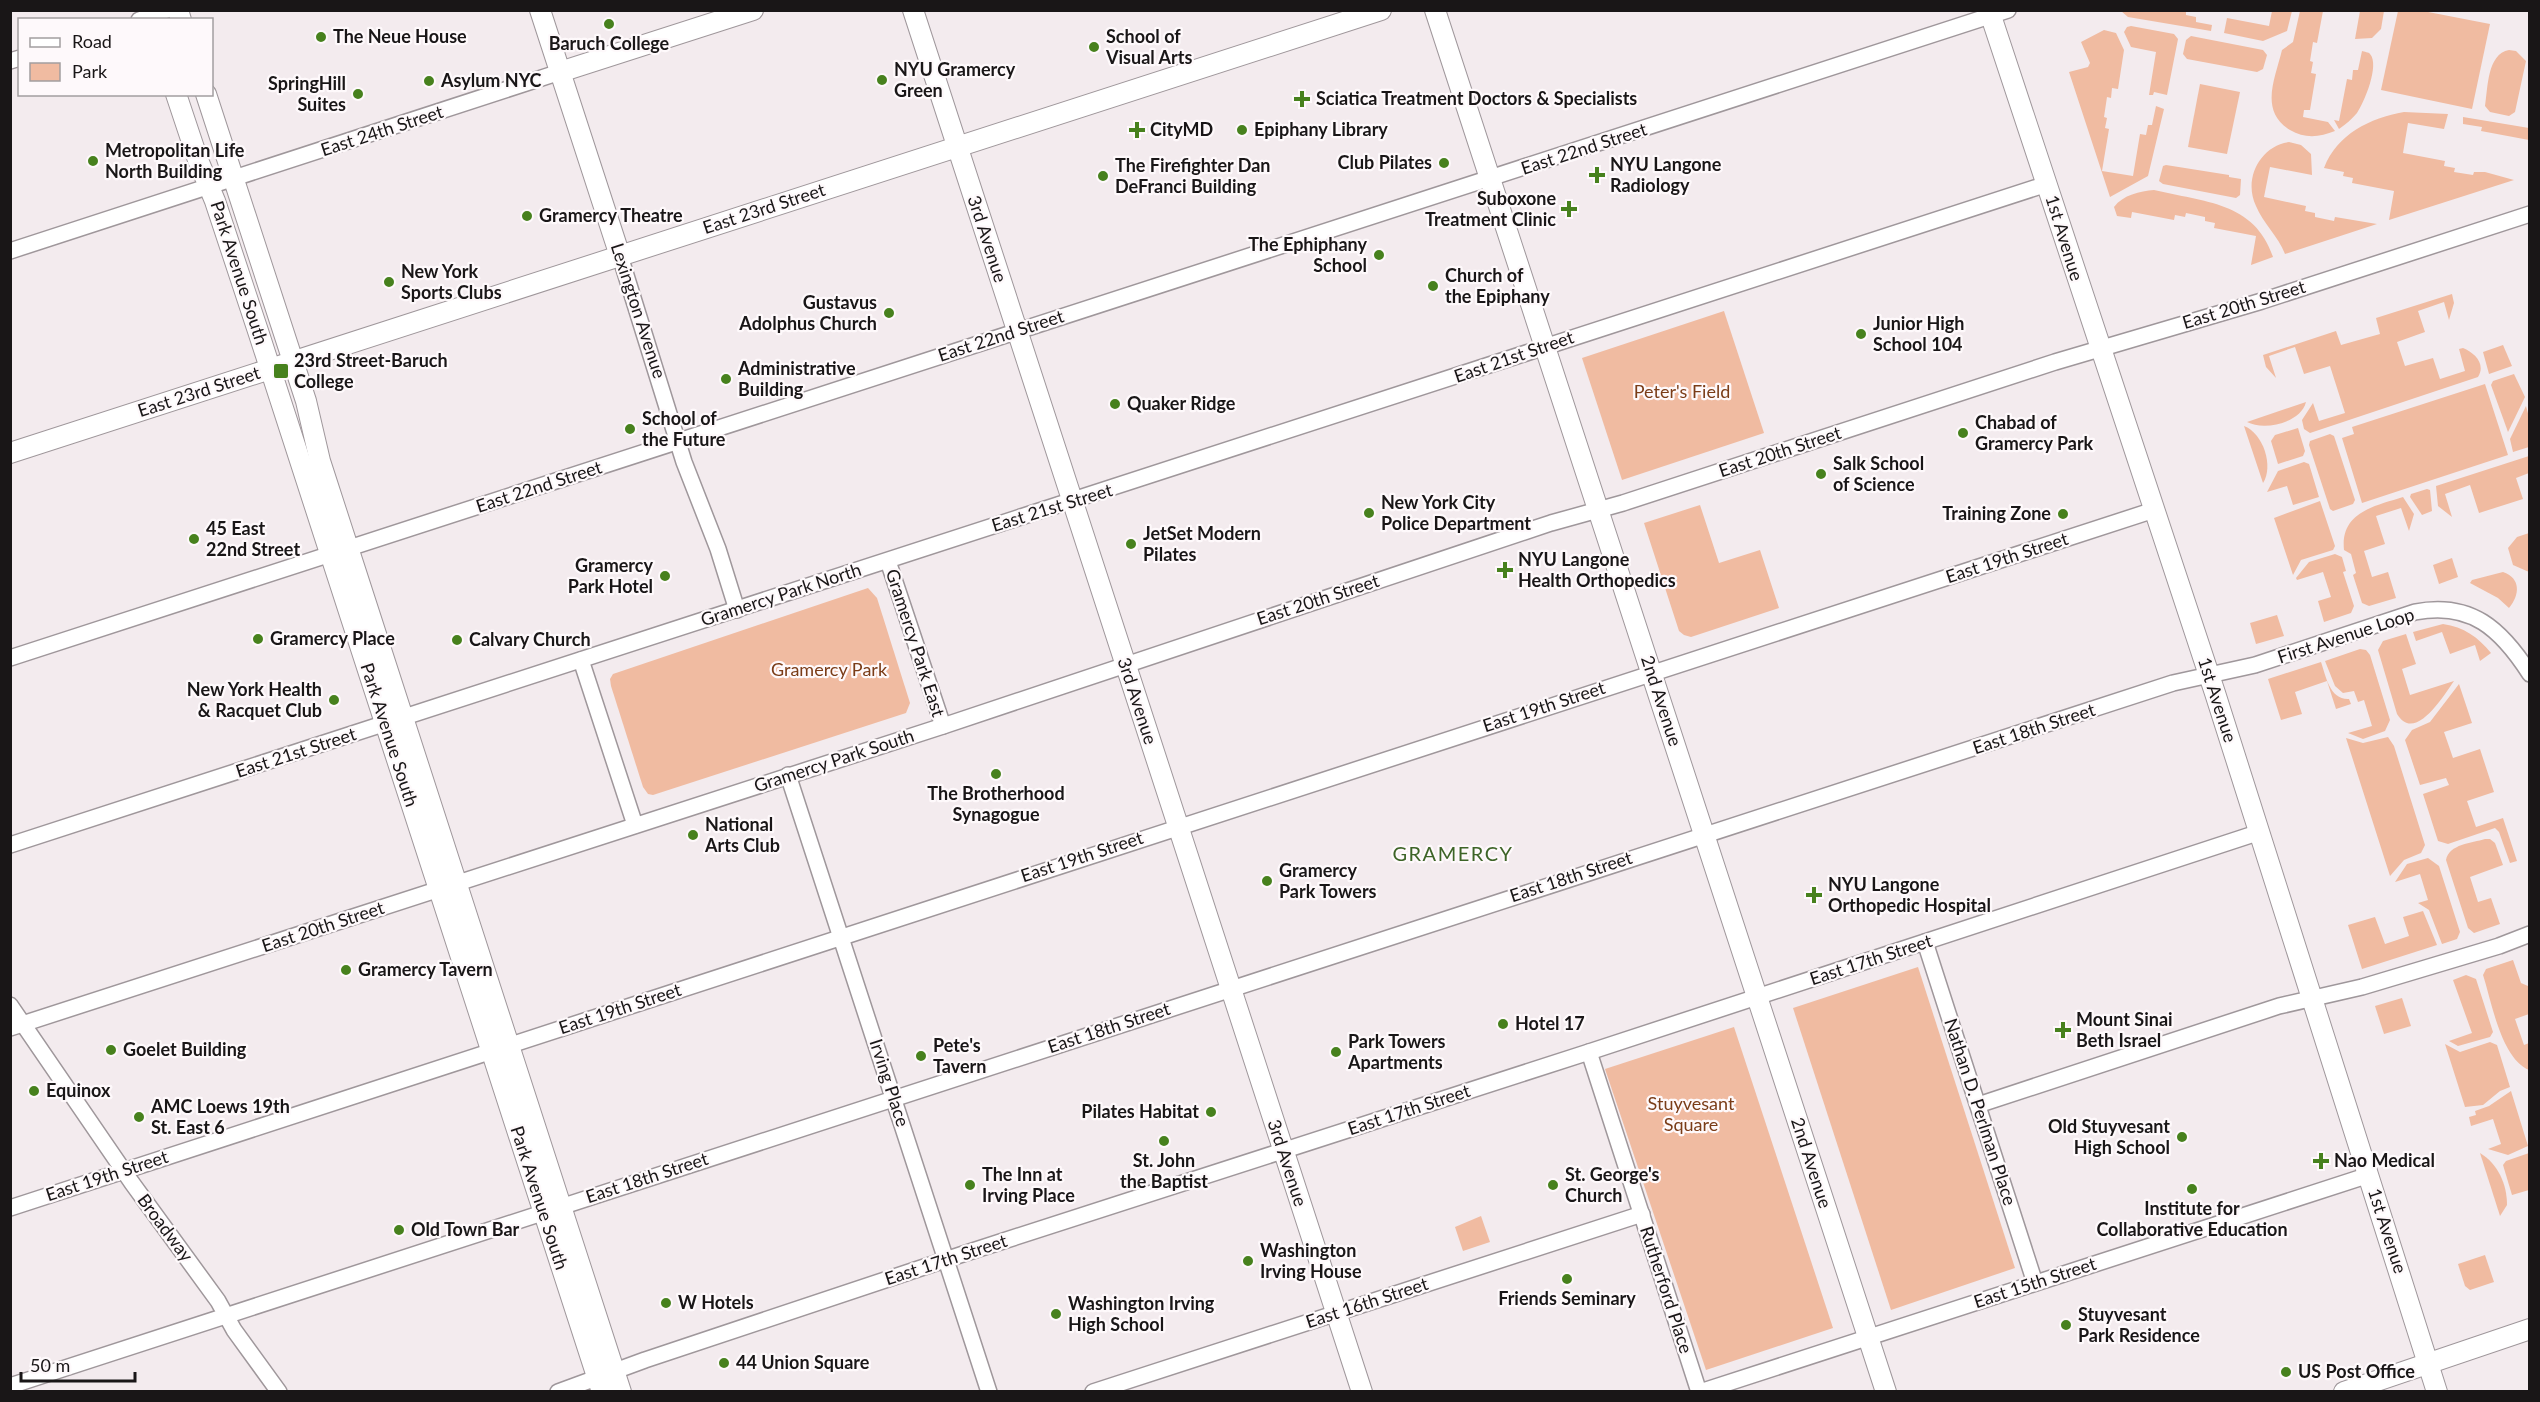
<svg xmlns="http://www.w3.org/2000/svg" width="2540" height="1402" viewBox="0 0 2540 1402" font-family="Lato,sans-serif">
<rect width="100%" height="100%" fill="#f3ebee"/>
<g fill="#f0bba1">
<path d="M2121,11h65v4l10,2v5l16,3 -1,6 -83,-14z"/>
<path d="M2272,11h20l-5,20 -24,10 -39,-8 3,-15 42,8z"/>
<path d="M2300,11h23l-6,32 -4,-1 -3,19 3,1 -2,11 5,1 -6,36h-6l-1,7 25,5 7,9c-15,6 -30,8 -45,-1 -31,-19 -15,-51 -8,-80l11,-8z"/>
<path d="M2360,11h24l-3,18 -9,9 -17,1z"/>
<path d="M2398,11h25l67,13 -18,85 -91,-19z"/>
<path d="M2131,26l43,8 4,5 -11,56 -13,-3 -1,3h-4l7,-43 -25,-5 -7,-15 3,-5z"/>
<path d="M2104,30l12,3 8,17 -6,39 -6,-1 -1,10 -4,-1 -3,20 3,1 -2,10 4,1 -7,42 31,5 7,-42 6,1 2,-10h4l4,-19 8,3 -16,67 -38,21 -41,-125 19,-5 2,-4 -9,-21z"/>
<path d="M2191,36l72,14 4,5 -4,14 -6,3 -70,-13 -4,-5 3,-14z"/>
<path d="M2509,50l7,1 10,10 -11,51 -6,4 -19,-4 -5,-6c3,-18 2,-52 24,-56z"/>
<path d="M2362,51c2,1 7,1 8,3 10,11 -6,49 -13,59 -5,6 -11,11 -18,16l-5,-9 5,1 8,-42 5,1 1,-10h5z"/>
<path d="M2200,84l40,8 -13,62 -39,-7z"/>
<path d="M2404,112l44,2 -4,15 -36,-6 -5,30 42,8 -1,5 11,2 -1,4 19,3 1,-3h11l29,8 -125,40 5,-29 -42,-8 1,-5 -10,-2 1,-4 -20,-4c13,-34 46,-50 80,-56z"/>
<path d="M2463,117l66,11v12l-48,-9 1,-4 -19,-3z"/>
<path d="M2289,142l12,3 10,9 1,21 -42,-8 -6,30 42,9 -1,5 10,2v4l19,4 1,-4 42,7 -92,30c-7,-18 -22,-31 -29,-48 -13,-27 4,-60 33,-64z"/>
<path d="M2166,165l63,10v2l12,2 -1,16 -4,3 -73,-14 -4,-3 4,-15z"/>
<path d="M2154,190c50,12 101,12 119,67l-22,8 5,-29 -42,-8 1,-5 -10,-2v-4l-19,-4 -1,4 -10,-2 -1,5 -42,-8 -1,6 -14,-2 -3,-9c9,-12 26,-16 40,-17z"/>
<path d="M2452,294l2,9 -5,17 -5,-18 -26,9 7,21 -28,10 8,24 28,-8 7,21 25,-8 -6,-22 4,-1c12,5 23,16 15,29l-168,56 -6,-4 -2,-9 11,-17 6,18 26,-8 -15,-47 -26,8 -9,-27 -26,9 7,22 -10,-11 -3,-12 73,-24 5,14 39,-11 -4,-16z"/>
<path d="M1724,311l40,122 -142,47 -40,-122z"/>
<path d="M2503,345l9,21 -23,8 -6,-22z"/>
<path d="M2514,374l11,23 -17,35 -17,-47 2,-4z"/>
<path d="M2485,384l23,71 -146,48 -20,-65 12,-4 -2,-7z"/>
<path d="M2306,402c-5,21 -42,29 -59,20z"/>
<path d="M2526,406l3,11v30l-16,5 -3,-13z"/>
<path d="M2244,426c19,7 30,40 19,57z"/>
<path d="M2298,428l7,23 -2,5 -25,8 -7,-23 4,-6z"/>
<path d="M2330,434l4,2 21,64 -2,4 -20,7 -3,-2 -21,-64 1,-4z"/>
<path d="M2529,456v17l-13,5 7,21 -44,14 -9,-28 -25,9 7,23 -14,-11 -2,-20z"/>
<path d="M2304,462l5,2 10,33 -26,8 -6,-19 -20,6 11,-21z"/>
<path d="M2427,489l3,1 2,21 -10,4 -12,-18 1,-3z"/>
<path d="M2403,497l11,17 -5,17 -8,-23 -25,8 9,28 -21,7 8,26 16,-5 8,26 -27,8 -7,-3 -9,-28 3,-2 -5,-19 -7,-4c-4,-38 31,-44 59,-53z"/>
<path d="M2320,501l15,45 -2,4 -32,10 -8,15 -19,-57z"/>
<path d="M1700,505l19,58 41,-13 19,58 -88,29 -7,-2 -5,-4 -35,-108z"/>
<path d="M2529,533h1l-1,39 -16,-7 -5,-17 9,-11z"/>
<path d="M2335,554l7,3 4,14 -3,1 11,34 -3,7 -27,9 -6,-21 13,-4 -8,-25 -26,8 -1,-2 13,-16z"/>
<path d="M2452,558l6,19 -19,7 -6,-19z"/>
<path d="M2503,572c18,6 17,23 6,36l-11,-10 -28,-15 2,-3z"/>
<path d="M868,588l9,10 33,105 -4,10 -253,82 -5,-1 -5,-7 -32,-101 -1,-7 3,-5z"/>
<path d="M2277,615l7,21 -28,8 -6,-21z"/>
<path d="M2443,624c21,3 35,13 48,29l-11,8 -5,-16 -25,9 -8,-22 -26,9 -3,-9z"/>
<path d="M2406,634l10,30 -14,5 8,26 44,-14c-10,14 -39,63 -57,33l-19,-64 5,-9z"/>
<path d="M2360,649l6,1 4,5 20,65 -5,11 -22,8 -15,-6 24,-7 -8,-26 -6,2 -4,-11 -11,2 -8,-7 -10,-25z"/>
<path d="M2321,662c5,15 9,38 28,37l2,5 -15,5 -9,-28 -32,11 7,22 -21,6 -13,-41z"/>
<path d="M2459,684l13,39 -28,9 9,26 27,-9 14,43 -27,9 9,26 27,-9 14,43 -7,2 -11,-31 -4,-4 -47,16 -10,-3 -15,-47 26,-9 -3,-7 -26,7 -15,-45 7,-10 18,-8z"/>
<path d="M2388,737l6,9 31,99 -4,8 -17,7 -14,16 -44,-138 17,5z"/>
<path d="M2485,839h5l5,4 8,22 -33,12 8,25 13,-4 9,26 -26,9 -6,-5 -22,-68c3,-16 26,-17 39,-21z"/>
<path d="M2428,858l11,8 21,66 -3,7 -15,5 -13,-34 -11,-7 10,-3 -8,-26 -25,8 12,-18z"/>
<path d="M2423,911l14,34 -75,24 -14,-44 27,-8 10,27 24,-8 -6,-19z"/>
<path d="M2513,960l8,23 7,3 1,28 -14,5 9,26 5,-2v27c-28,-12 -37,-67 -46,-95l3,-6z"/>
<path d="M1918,967l97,301 -124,42 -98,-302z"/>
<path d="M2466,975l10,4 17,53 -3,5 -32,9 -9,-5 23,-8 -19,-53z"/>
<path d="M2402,998l9,28 -27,8 -9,-28z"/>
<path d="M1734,1027l99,301 -127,42 -101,-301z"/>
<path d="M2490,1042l7,3 13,42 -10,4 -17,14 -18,2 -20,-63 15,8z"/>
<path d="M2511,1091l17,55 -20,9 -20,-6 13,-5 -8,-25 -22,7 -2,-9 7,-2 -1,-4 14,-5z"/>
<path d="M2480,1153c18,11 27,31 27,52l-7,11z"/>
<path d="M2529,1153v37l-17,5 -9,-30 3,-4z"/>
<path d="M1481,1216l9,26 -27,9 -8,-24z"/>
<path d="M2485,1255l9,27 -24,8 -5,-4 -7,-22z"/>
</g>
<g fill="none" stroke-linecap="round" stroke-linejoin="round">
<defs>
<g id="minor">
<path d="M139,20l28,-10"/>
<path d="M10,61l10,-3"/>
<path d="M10,251l550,-179"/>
<path d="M620,256l64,206 34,87 19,61"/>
<path d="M888,561l55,165"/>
<path d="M10,658l1998,-648"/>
<path d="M581,660l54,165"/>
<path d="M788,775l201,617"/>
<path d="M10,845l2037,-661"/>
<path d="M1925,942l110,341"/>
<path d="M10,1005l122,178 86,118 16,29 45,62"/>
<path d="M10,1028l933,-302 608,-203 72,-20 432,-141 207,-61 268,-87"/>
<path d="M1589,1052l110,340"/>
<path d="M1978,1105l301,-99 83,-19 137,-41 31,-12"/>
<path d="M10,1208l2144,-698"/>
<path d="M10,1386l2163,-703 82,-18 160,-53c56,-11 86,17 115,62"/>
<path d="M558,1392l87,-32 318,-106 626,-202 671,-220"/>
<path d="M1093,1392l549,-178"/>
<path d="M1700,1392l669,-217"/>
</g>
<g id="major">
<path d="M149,10l3,10"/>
<path d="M178,10l3,10"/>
<path d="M540,10l80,246"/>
<path d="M913,10l449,1382"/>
<path d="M1435,10l451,1382"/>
<path d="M1989,10l226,683 222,699"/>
<path d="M560,72l193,-62"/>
<path d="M176,94l22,66 17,41 43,130 344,1061"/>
<path d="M206,94l100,307 14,60 33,102 268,829"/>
<path d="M10,453l1371,-443"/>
<path d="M2344,1392l186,-63"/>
</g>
</defs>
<use href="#minor" stroke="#9f979b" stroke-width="18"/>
<use href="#major" stroke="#9f979b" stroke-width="22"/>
<use href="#minor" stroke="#fff" stroke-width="15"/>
<use href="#major" stroke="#fff" stroke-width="20"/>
</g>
<g fill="#47811d" stroke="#fef9fb" stroke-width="2">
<circle cx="609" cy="24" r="6"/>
<circle cx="321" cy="37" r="6"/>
<circle cx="1094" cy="47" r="6"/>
<circle cx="882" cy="80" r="6"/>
<circle cx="429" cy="81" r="6"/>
<circle cx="358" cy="94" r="6"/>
<path d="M1299 90h6v6h6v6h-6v6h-6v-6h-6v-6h6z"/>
<path d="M1134 121h6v6h6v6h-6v6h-6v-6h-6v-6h6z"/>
<circle cx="1242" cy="130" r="6"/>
<circle cx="93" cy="161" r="6"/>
<circle cx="1444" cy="163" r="6"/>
<path d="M1594 166h6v6h6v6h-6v6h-6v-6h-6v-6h6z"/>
<circle cx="1103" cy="176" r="6"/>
<path d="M1566 200h6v6h6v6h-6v6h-6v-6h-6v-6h6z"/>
<circle cx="527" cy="216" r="6"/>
<circle cx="1379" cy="255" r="6"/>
<circle cx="389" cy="282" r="6"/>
<circle cx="1433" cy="286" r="6"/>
<circle cx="889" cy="313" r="6"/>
<circle cx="1861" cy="334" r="6"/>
<rect x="273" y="363" width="16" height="16" rx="3"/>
<circle cx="726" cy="379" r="6"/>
<circle cx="1115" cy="404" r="6"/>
<circle cx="630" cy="429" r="6"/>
<circle cx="1963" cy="433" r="6"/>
<circle cx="1821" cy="474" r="6"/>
<circle cx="1369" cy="513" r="6"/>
<circle cx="2063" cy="514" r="6"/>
<circle cx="194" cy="539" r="6"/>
<circle cx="1131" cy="544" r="6"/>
<path d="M1502 561h6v6h6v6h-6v6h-6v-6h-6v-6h6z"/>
<circle cx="665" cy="576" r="6"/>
<circle cx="258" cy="639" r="6"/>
<circle cx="457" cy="640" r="6"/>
<circle cx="334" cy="700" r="6"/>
<circle cx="996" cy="774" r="6"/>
<circle cx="693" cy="835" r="6"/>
<circle cx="1267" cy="881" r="6"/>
<path d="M1811 886h6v6h6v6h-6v6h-6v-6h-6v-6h6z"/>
<circle cx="346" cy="970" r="6"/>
<circle cx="1503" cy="1024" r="6"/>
<path d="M2060 1021h6v6h6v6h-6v6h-6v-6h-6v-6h6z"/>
<circle cx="111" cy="1050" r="6"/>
<circle cx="1336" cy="1052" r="6"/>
<circle cx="921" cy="1056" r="6"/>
<circle cx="34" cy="1091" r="6"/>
<circle cx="1211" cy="1112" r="6"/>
<circle cx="139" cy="1117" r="6"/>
<circle cx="2182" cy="1137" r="6"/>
<circle cx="1164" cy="1141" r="6"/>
<path d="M2318 1152h6v6h6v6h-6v6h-6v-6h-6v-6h6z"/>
<circle cx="970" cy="1185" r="6"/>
<circle cx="1553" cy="1185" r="6"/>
<circle cx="2192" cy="1189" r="6"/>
<circle cx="399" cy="1230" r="6"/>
<circle cx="1248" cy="1261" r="6"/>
<circle cx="1567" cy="1279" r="6"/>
<circle cx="666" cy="1303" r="6"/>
<circle cx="1056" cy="1314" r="6"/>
<circle cx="2066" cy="1325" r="6"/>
<circle cx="724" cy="1363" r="6"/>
<circle cx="2286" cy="1372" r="6"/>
</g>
<g text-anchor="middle" stroke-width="4.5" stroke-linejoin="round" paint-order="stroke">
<g font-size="18" font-weight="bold" fill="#191617" stroke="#fef9fb" text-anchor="start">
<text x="333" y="43">The Neue House</text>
<text x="1106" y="43">School of<tspan x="1106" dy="21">Visual Arts</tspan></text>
<text x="609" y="50" text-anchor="middle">Baruch College</text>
<text x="894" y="76">NYU Gramercy<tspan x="894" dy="21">Green</tspan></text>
<text x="441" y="87">Asylum NYC</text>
<text x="346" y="90" text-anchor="end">SpringHill<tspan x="346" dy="21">Suites</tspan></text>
<text x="1316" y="105">Sciatica Treatment Doctors &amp; Specialists</text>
<text x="1150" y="136">CityMD</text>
<text x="1254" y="136">Epiphany Library</text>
<text x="105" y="157">Metropolitan Life<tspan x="105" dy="21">North Building</tspan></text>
<text x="1432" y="169" text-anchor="end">Club Pilates</text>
<text x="1610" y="171">NYU Langone<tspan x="1610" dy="21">Radiology</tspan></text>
<text x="1115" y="172">The Firefighter Dan<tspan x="1115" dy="21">DeFranci Building</tspan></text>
<text x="1556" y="205" text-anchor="end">Suboxone<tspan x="1556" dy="21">Treatment Clinic</tspan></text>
<text x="539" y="222">Gramercy Theatre</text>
<text x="1367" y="251" text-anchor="end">The Ephiphany<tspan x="1367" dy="21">School</tspan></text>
<text x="401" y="278">New York<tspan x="401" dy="21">Sports Clubs</tspan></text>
<text x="1445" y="282">Church of<tspan x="1445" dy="21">the Epiphany</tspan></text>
<text x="877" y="309" text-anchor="end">Gustavus<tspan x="877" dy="21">Adolphus Church</tspan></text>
<text x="1873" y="330">Junior High<tspan x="1873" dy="21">School 104</tspan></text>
<text x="294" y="367">23rd Street-Baruch<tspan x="294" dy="21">College</tspan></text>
<text x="738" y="375">Administrative<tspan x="738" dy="21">Building</tspan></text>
<text x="1127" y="410">Quaker Ridge</text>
<text x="642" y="425">School of<tspan x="642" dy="21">the Future</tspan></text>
<text x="1975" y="429">Chabad of<tspan x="1975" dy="21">Gramercy Park</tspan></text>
<text x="1833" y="470">Salk School<tspan x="1833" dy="21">of Science</tspan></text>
<text x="1381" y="509">New York City<tspan x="1381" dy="21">Police Department</tspan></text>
<text x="2051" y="520" text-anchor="end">Training Zone</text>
<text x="206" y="535">45 East<tspan x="206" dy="21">22nd Street</tspan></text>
<text x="1143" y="540">JetSet Modern<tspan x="1143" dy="21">Pilates</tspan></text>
<text x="1518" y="566">NYU Langone<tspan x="1518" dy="21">Health Orthopedics</tspan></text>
<text x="653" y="572" text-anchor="end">Gramercy<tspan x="653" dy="21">Park Hotel</tspan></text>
<text x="270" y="645">Gramercy Place</text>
<text x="469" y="646">Calvary Church</text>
<text x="322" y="696" text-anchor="end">New York Health<tspan x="322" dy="21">&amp; Racquet Club</tspan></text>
<text x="996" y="800" text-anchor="middle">The Brotherhood<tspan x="996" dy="21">Synagogue</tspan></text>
<text x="705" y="831">National<tspan x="705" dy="21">Arts Club</tspan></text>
<text x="1279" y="877">Gramercy<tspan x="1279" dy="21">Park Towers</tspan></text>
<text x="1828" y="891">NYU Langone<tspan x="1828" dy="21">Orthopedic Hospital</tspan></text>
<text x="358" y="976">Gramercy Tavern</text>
<text x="2076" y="1026">Mount Sinai<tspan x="2076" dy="21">Beth Israel</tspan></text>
<text x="1515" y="1030">Hotel 17</text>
<text x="1348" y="1048">Park Towers<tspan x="1348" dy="21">Apartments</tspan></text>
<text x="933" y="1052">Pete's<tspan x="933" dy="21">Tavern</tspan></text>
<text x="123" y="1056">Goelet Building</text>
<text x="46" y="1097">Equinox</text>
<text x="151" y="1113">AMC Loews 19th<tspan x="151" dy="21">St. East 6</tspan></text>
<text x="1199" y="1118" text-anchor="end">Pilates Habitat</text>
<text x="2170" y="1133" text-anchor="end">Old Stuyvesant<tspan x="2170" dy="21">High School</tspan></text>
<text x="1164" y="1167" text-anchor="middle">St. John<tspan x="1164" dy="21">the Baptist</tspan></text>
<text x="2334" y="1167">Nao Medical</text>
<text x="982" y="1181">The Inn at<tspan x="982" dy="21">Irving Place</tspan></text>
<text x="1565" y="1181">St. George's<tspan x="1565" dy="21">Church</tspan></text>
<text x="2192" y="1215" text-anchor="middle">Institute for<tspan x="2192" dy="21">Collaborative Education</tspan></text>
<text x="411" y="1236">Old Town Bar</text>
<text x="1260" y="1257">Washington<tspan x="1260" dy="21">Irving House</tspan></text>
<text x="1567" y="1305" text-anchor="middle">Friends Seminary</text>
<text x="678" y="1309">W Hotels</text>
<text x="1068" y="1310">Washington Irving<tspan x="1068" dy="21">High School</tspan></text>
<text x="2078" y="1321">Stuyvesant<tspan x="2078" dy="21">Park Residence</tspan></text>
<text x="736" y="1369">44 Union Square</text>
<text x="2298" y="1378">US Post Office</text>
</g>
<g font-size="18" fill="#191617" stroke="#fef9fb">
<text transform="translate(382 131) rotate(-18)" y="6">East 24th Street</text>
<text transform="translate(1584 149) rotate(-18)" y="6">East 22nd Street</text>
<text transform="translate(764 209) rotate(-18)" y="6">East 23rd Street</text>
<text transform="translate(2064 238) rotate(73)" y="6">1st Avenue</text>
<text transform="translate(987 239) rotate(72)" y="6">3rd Avenue</text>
<text transform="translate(239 273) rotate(72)" y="6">Park Avenue South</text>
<text transform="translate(2244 305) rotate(-17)" y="6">East 20th Street</text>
<text transform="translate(638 311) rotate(72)" y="6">Lexington Avenue</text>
<text transform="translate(1001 336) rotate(-18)" y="6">East 22nd Street</text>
<text transform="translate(1514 357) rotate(-19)" y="6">East 21st Street</text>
<text transform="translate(199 392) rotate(-18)" y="6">East 23rd Street</text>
<text transform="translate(1780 452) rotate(-18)" y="6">East 20th Street</text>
<text transform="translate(539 487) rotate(-18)" y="6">East 22nd Street</text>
<text transform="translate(1052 508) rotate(-17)" y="6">East 21st Street</text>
<text transform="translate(2007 558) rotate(-18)" y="6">East 19th Street</text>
<text transform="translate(781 595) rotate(-18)" y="6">Gramercy Park North</text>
<text transform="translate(1318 600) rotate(-18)" y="6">East 20th Street</text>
<text transform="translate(2346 636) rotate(-18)" y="6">First Avenue Loop</text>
<text transform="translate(915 643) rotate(72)" y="6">Gramercy Park East</text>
<text transform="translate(2217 700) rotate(72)" y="6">1st Avenue</text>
<text transform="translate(1137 701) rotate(72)" y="6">3rd Avenue</text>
<text transform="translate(1661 701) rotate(72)" y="6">2nd Avenue</text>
<text transform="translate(1544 707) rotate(-18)" y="6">East 19th Street</text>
<text transform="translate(2034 729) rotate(-18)" y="6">East 18th Street</text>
<text transform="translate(389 735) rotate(72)" y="6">Park Avenue South</text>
<text transform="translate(296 753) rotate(-18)" y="6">East 21st Street</text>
<text transform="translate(834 761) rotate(-18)" y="6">Gramercy Park South</text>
<text transform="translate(1082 857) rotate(-18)" y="6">East 19th Street</text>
<text transform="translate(1571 877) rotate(-18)" y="6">East 18th Street</text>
<text transform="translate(323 927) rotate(-18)" y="6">East 20th Street</text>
<text transform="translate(1871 960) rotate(-18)" y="6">East 17th Street</text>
<text transform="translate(620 1009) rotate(-18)" y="6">East 19th Street</text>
<text transform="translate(1109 1028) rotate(-18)" y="6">East 18th Street</text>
<text transform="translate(889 1083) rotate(72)" y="6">Irving Place</text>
<text transform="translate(1409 1110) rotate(-18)" y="6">East 17th Street</text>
<text transform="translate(1980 1112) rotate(72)" y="6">Nathan D. Perlman Place</text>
<text transform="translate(1287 1163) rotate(72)" y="6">3rd Avenue</text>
<text transform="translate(1811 1163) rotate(72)" y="6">2nd Avenue</text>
<text transform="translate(107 1176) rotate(-18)" y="6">East 19th Street</text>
<text transform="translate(647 1178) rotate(-18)" y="6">East 18th Street</text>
<text transform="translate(539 1198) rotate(72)" y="6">Park Avenue South</text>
<text transform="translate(165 1228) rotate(53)" y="6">Broadway</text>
<text transform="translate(2387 1231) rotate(72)" y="6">1st Avenue</text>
<text transform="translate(946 1260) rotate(-18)" y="6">East 17th Street</text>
<text transform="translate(2035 1283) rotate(-18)" y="6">East 15th Street</text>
<text transform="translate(1666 1290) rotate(72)" y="6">Rutherford Place</text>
<text transform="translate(1367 1303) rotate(-18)" y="6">East 16th Street</text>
</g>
<g font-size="18" fill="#7a3c17" stroke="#fef9fb">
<text x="1682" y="398">Peter's Field</text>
<text x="829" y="676">Gramercy Park</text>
<text x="1691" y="1110">Stuyvesant<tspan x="1691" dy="21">Square</tspan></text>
</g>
<g font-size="20" letter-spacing="1.5" fill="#3d6427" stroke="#fef9fb">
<text x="1453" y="861">GRAMERCY</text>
</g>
</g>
<rect width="2540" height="1402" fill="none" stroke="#191617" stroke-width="24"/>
<rect x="18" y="18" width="195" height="78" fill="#fef9fb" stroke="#a29ea0" stroke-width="1.5"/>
<rect x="30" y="38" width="30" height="9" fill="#ffffff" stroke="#a29ea0" stroke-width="1.5"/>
<text x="72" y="48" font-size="18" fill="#191617">Road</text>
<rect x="30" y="63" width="30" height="18" fill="#f0bba1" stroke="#a29ea0" stroke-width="1.5"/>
<text x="72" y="78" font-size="18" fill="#191617">Park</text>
<path d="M21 1372v9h114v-9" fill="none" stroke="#191617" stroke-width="3"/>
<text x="30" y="1372" font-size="18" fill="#191617" stroke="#fef9fb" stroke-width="4.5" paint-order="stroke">50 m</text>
</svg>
